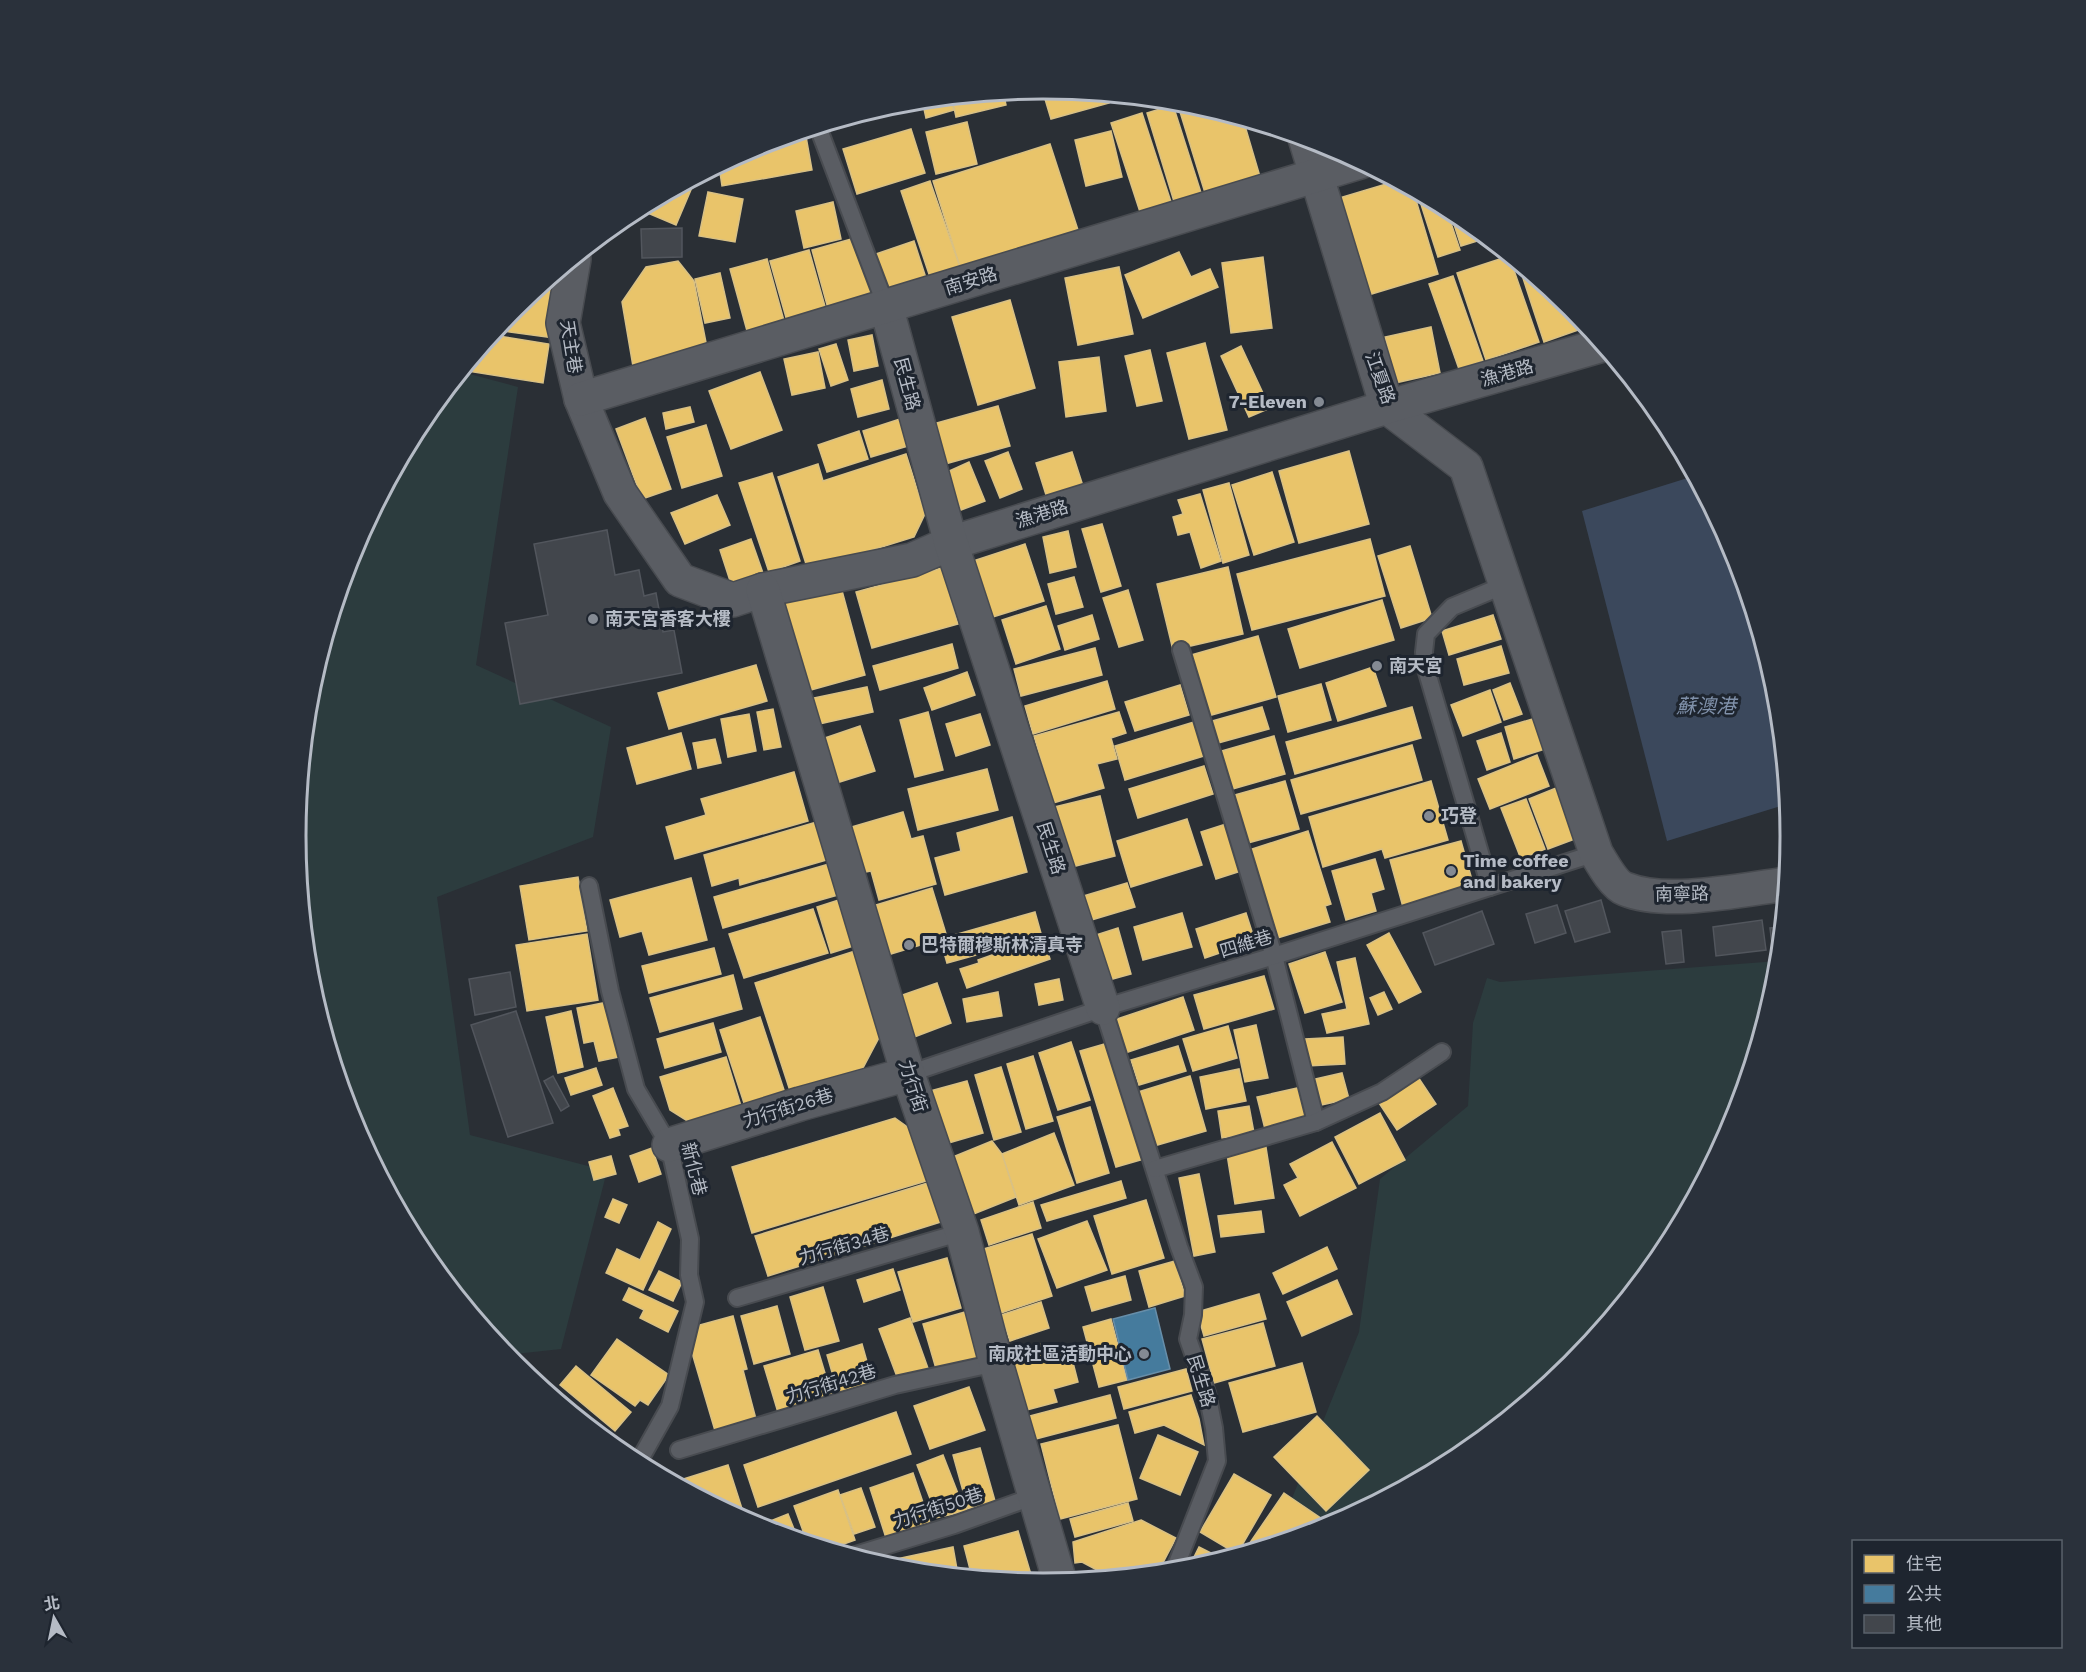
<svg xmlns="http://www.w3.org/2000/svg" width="2086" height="1672" viewBox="0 0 2086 1672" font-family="'Work Sans','Noto Sans TC',sans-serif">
<rect width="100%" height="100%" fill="#2a2f35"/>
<g fill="#2c3c3e">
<path d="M462,372l56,15 -42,278 135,62 -18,110 -156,60 33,238 137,36 -46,178 -55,6 -85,-104 -69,-129 -42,-141 -14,-145 14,-146 43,-140 69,-130z"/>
<path d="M1778,961l-2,21 -43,140 -69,130 -93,113 -113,93 -129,69 -55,16 85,-211 21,-153 88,-73 5,-83 14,-45 13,4z"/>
</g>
<path fill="#3b485c" d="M1694,476l40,74 42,140 11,114 -120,37 -85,-330z"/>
<g fill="#e9c46a" stroke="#d9c185" stroke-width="1.5">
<path d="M1042,89l65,6 2,8 -58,16z"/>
<path d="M1003,92l3,13 -50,12 -4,-19z"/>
<path d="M1116,96l24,2 -22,5z"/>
<path d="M950,98l4,12 -28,8 -4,-18z"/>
<path d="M918,101l1,2 -81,25 -2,-7 62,-18z"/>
<path d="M1177,102l12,1 54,16 18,61 -55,16z"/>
<path d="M1173,105l30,94 -27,9 -29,-95z"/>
<path d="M1142,113l31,95 -31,10 -31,-95z"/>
<path d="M967,122l10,42 -41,10 -10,-42z"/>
<path d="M911,129l14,44 -68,21 -14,-45z"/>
<path d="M805,131l7,39 -90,16 -3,-20 38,-21z"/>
<path d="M1111,131l11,46 -36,9 -11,-46z"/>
<path d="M1050,144l28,86 -118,37 -27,-86z"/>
<path d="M696,178l-20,47 -38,-16z"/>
<path d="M930,181l30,86 -30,10 -29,-86z"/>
<path d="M1396,181l17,9 25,84 -73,22 -29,-97z"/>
<path d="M708,192l35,7 -8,43 -36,-6z"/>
<path d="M1417,192l29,16 14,42 -22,7z"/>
<path d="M833,202l8,37 -37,9 -8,-37z"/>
<path d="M1449,209l10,6 28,23 -26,8z"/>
<path d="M855,238l18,62 -44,12 -17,-62z"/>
<path d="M914,241l12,37 -41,14 -12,-37z"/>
<path d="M809,250l19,67 -39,11 -19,-67z"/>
<path d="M1179,252l12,25 19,-8 8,18 -75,31 -18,-43z"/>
<path d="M1509,256l30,86 -53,18 -29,-87z"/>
<path d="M1263,257l9,71 -41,5 -9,-70z"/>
<path d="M767,259l19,69 -37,10 -19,-69z"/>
<path d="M678,261l16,20 15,77 -75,14 -12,-70 24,-35z"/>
<path d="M1518,263l54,45 15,19 -43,15z"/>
<path d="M1119,267l14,67 -55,11 -13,-67z"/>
<path d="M562,268l-1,71 -65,-9 19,-23z"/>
<path d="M720,273l10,45 -25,5 -10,-44z"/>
<path d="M1453,276l30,85 -24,8 -30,-85z"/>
<path d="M1010,300l25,88 -57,17 -26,-88z"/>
<path d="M1431,327l9,46 -45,10 -10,-46z"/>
<path d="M492,335l57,9 -6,39 -76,-12 2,-8z"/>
<path d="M872,335l6,31 -24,5 -6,-31z"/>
<path d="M1205,343l22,87 -38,9 -22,-86z"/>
<path d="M836,344l12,36 -17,6 -12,-37z"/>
<path d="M1241,346l29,62 -21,9 -28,-61z"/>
<path d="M1150,350l12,51 -25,5 -12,-50z"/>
<path d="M818,352l7,36 -33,7 -8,-36z"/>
<path d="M1099,357l7,54 -40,6 -7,-55z"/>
<path d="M760,372l22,58 -51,19 -22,-58z"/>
<path d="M882,380l7,29 -31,8 -7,-28z"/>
<path d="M998,406l12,40 -65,18 -12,-40z"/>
<path d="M690,407l4,15 -28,7 -3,-16z"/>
<path d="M645,418l26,71 -29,10 -26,-70z"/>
<path d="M900,419l8,27 -37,11 -8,-26z"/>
<path d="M706,425l16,51 -40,12 -15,-51z"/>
<path d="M859,431l9,28 -41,13 -9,-27z"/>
<path d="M1349,451l20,73 -70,19 -20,-72z"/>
<path d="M1008,452l14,37 -22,9 -15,-37z"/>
<path d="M1072,452l11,34 -36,12 -11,-35z"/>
<path d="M906,454l19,60 -11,23 -106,33 -30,-93 40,-13 5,17z"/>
<path d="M969,462l16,39 -24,9 -16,-37z"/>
<path d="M1272,472l22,70 -40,13 -22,-70z"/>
<path d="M772,473l28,88 -31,11 -30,-89z"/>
<path d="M1229,483l20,72 -26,8 -20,-73z"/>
<path d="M1200,494l21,67 -20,7 -11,-36 -12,3 -5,-18 10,-3 -5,-14z"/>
<path d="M717,495l13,30 -45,19 -14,-31z"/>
<path d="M1102,524l19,62 -20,6 -19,-63z"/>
<path d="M1068,531l8,36 -26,6 -7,-36z"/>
<path d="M751,539l14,40 -32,11 -13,-40z"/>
<path d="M1370,539l15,57 -133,34 -15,-56z"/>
<path d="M1025,544l19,57 -61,19 -19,-56z"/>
<path d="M1410,546l22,72 -31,10 -23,-72z"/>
<path d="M1228,567l15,67 -70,16 -16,-66z"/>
<path d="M942,568l16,56 -86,24 -16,-56z"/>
<path d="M1074,577l9,30 -27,7 -8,-30z"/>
<path d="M841,587l24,88 -65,18 -24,-88z"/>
<path d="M1128,590l15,50 -24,7 -16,-49z"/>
<path d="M1382,600l12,40 -94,28 -12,-39z"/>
<path d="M1046,606l14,43 -44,15 -14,-44z"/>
<path d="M1092,615l7,24 -34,11 -7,-24z"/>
<path d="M1493,615l8,24 -52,16 -7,-24z"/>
<path d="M1258,636l18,61 -68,19 -17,-61z"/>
<path d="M952,644l6,24 -78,22 -7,-24z"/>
<path d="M1501,646l8,27 -45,12 -7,-26z"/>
<path d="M1095,648l7,27 -81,21 -7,-27z"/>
<path d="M756,665l11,36 -98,28 -11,-36z"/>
<path d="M1373,667l13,39 -48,15 -12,-38z"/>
<path d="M967,672l8,23 -43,15 -8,-22z"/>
<path d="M1107,681l8,28 -82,25 -8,-28z"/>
<path d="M1510,683l12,31 -18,6 -11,-30z"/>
<path d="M1321,684l10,36 -43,12 -10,-36z"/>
<path d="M1180,685l9,30 -54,16 -10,-29z"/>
<path d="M867,687l6,25 -63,14 -6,-26z"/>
<path d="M1490,690l11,32 -38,14 -12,-31z"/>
<path d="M1262,707l7,22 -51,14 -6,-22z"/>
<path d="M1412,707l9,31 -126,36 -9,-32z"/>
<path d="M773,709l8,38 -17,3 -7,-38z"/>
<path d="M928,712l15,58 -28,7 -15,-57z"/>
<path d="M1119,712l7,21 -15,5 6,21 -20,5 7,24 -51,15 -19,-67z"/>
<path d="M749,714l7,37 -28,6 -7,-38z"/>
<path d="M980,714l10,31 -34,11 -10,-32z"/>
<path d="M1536,718l9,31 -31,10 -9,-32z"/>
<path d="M1194,722l10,34 -79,24 -10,-34z"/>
<path d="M860,726l15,45 -45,14 -14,-44z"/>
<path d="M681,733l10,36 -54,15 -10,-36z"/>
<path d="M1501,733l9,29 -23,8 -10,-29z"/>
<path d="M1274,736l11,38 -56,16 -11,-38z"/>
<path d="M715,739l6,24 -23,5 -5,-25z"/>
<path d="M1412,745l10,35 -121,34 -10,-34z"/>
<path d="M1537,755l12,31 -59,23 -12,-30z"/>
<path d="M1204,766l9,28 -75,24 -9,-29z"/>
<path d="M987,769l11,41 -80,20 -10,-41z"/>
<path d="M794,772l14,49 -133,38 -9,-32 40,-12 -5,-16z"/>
<path d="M1285,781l14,48 -55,15 -13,-48z"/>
<path d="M1431,781l17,59 -63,18 -3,-9 -59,18 -14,-50z"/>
<path d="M1561,786l19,51 -32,12 -19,-50z"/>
<path d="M1100,796l15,60 -51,13 -14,-61z"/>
<path d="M1526,799l19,50 -24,10 -20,-51z"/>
<path d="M903,812l8,27 12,-3 13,48 -57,16 -8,-29 -10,2 -13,-45z"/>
<path d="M1012,817l15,55 -82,23 -10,-37 26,-7 -4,-18z"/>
<path d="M1187,819l15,46 -71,22 -14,-46z"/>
<path d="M820,821l10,38 -90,26 -1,-7 -27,8 -8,-31z"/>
<path d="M1226,824l15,47 -25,8 -15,-47z"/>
<path d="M1308,831l23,73 -6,2 5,16 -56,17 -28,-88z"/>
<path d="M1461,841l13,46 -71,20 -13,-47z"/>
<path d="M1375,859l9,30 -13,4 5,18 -30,9 -14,-49z"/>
<path d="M829,864l9,31 -115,33 -9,-31z"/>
<path d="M578,877l9,54 -58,9 -9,-54z"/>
<path d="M691,878l16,62 -58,15 -7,-24 -22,6 -10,-37z"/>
<path d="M1127,883l8,24 -47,14 -8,-24z"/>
<path d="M932,888l15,49 -66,20 -15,-49z"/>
<path d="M848,897l15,46 -32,10 -14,-46z"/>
<path d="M813,909l15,44 -84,25 -15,-44z"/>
<path d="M1035,912l7,25 -95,26 -7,-24z"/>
<path d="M1182,913l10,34 -49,13 -9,-33z"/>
<path d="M1246,913l9,28 -50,17 -9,-29z"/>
<path d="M1118,928l13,46 -22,6 -13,-45z"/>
<path d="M1389,933l32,59 -22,11 -32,-58z"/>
<path d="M587,934l11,66 -71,11 -11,-66z"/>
<path d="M1043,937l7,22 -83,29 -7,-19 19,-6 -1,-3z"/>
<path d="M714,948l7,26 -72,19 -7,-27z"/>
<path d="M855,951l27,81 -19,36 -71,29 -37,-114z"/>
<path d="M1325,952l17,50 -37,11 -16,-49z"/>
<path d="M1355,958l14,66 -42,9 -5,-19 25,-5 -10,-47z"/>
<path d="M733,975l9,34 -82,23 -10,-34z"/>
<path d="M1264,976l10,33 -70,20 -10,-34z"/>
<path d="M1059,979l4,21 -24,5 -4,-21z"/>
<path d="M937,983l14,40 -42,16 -15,-41z"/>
<path d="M998,992l4,24 -35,6 -4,-23z"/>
<path d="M1384,992l8,17 -14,6 -8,-17z"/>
<path d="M1183,997l11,33 -69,23 -11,-33z"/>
<path d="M613,1001l11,55 -25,5 -5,-20 -10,2 -7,-35z"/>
<path d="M571,1011l12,56 -25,6 -12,-56z"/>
<path d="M760,1017l25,76 -40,13 -25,-76z"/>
<path d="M713,1023l8,29 -56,16 -8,-29z"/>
<path d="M1256,1025l12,53 -23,4 -11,-52z"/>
<path d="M1228,1026l9,32 -44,13 -10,-32z"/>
<path d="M1343,1037l2,27 -38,2 -2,-27z"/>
<path d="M1071,1042l19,58 -32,10 -19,-57z"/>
<path d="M1108,1043l36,116 -28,8 -36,-116z"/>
<path d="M1178,1046l8,25 -47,14 -8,-25z"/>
<path d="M1033,1056l20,65 -27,8 -19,-65z"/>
<path d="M726,1057l15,49 -52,16 -19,-12 -10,-33z"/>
<path d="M1001,1067l20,65 -27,8 -19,-65z"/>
<path d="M596,1068l6,17 -31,10 -6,-17z"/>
<path d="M1412,1068l24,36 -39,26 -24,-36z"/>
<path d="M1239,1069l7,32 -40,8 -6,-32z"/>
<path d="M1342,1073l7,26 -28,6 -6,-26z"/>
<path d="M1190,1076l16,55 -52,15 -16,-54z"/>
<path d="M967,1081l16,52 -38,11 -15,-53z"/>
<path d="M1302,1087l8,36 -44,10 -9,-36z"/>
<path d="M613,1088l15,38 -10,3 2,6 -10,3 -17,-42z"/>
<path d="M1249,1106l5,27 -32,5 -4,-27z"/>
<path d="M1090,1107l19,66 -32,10 -20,-66z"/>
<path d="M1380,1113l25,47 -46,24 -24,-47z"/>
<path d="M895,1118l25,18 13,43 -181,54 -20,-66z"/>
<path d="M1054,1133l20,52 -55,20 -17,-51z"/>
<path d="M992,1141l10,13 14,43 -45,18 -23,-56z"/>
<path d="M1265,1141l9,57 -39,6 -9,-56z"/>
<path d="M1332,1142l24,46 -56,28 -16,-31 14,-7 -8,-14z"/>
<path d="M652,1148l9,26 -22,8 -9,-26z"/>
<path d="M611,1156l5,18 -22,6 -5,-18z"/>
<path d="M1199,1174l16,78 -21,4 -15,-78z"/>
<path d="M1121,1181l5,17 -79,23 -6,-16z"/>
<path d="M931,1182l13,39 -176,55 -13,-40z"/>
<path d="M613,1199l14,6 -8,18 -14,-6z"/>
<path d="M1146,1200l18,58 -52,16 -18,-58z"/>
<path d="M1033,1202l8,26 -52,17 -8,-25z"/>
<path d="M1261,1211l3,21 -43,5 -3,-21z"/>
<path d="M1087,1221l20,49 -50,18 -19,-49z"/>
<path d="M658,1222l13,7 -28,61 -37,-17 11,-24 23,11z"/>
<path d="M1032,1234l20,62 -57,19 -21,-63z"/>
<path d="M1327,1247l10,22 -54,25 -10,-21z"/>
<path d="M947,1258l14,50 -48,14 -15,-50z"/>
<path d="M1175,1261l10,35 -36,11 -10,-36z"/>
<path d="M893,1269l7,21 -36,12 -7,-22z"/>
<path d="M659,1271l23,11 -9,19 -24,-11z"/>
<path d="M1125,1276l6,24 -39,11 -7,-24z"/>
<path d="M1337,1280l15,34 -50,22 -15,-34z"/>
<path d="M823,1287l16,54 -34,9 -15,-53z"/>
<path d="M629,1288l49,23 -10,21 -28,-14 4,-8 -21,-10z"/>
<path d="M1259,1294l7,25 -62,17 -7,-24z"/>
<path d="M1041,1302l8,26 -39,13 -9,-26z"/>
<path d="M777,1306l13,48 -36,10 -13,-48z"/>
<path d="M965,1312l14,48 -42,12 -14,-48z"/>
<path d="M733,1316l14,53 -4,1 14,53 -41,11 -31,-105z"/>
<path d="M910,1318l19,53 -30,11 -20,-53z"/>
<path d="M1111,1319l16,61 -28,7 -16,-60z"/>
<path d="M1263,1323l12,43 -61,17 -12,-44z"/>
<path d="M617,1339l52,36 -21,30 -8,-5 -5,6 -44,-31z"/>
<path d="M862,1344l13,46 -35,10 -13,-45z"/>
<path d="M1042,1344l2,9 25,-6 9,35 -25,7 4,13 -38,10 -15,-58z"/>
<path d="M818,1350l16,53 -54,16 -16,-53z"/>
<path d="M1302,1363l14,49 -73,20 -14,-49z"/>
<path d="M576,1366l55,46 -16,19 -55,-46z"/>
<path d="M1186,1369l6,22 -68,18 -6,-22z"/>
<path d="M543,1378l60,51 -4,5 -61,-50z"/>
<path d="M969,1387l16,43 -55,19 -16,-43z"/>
<path d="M1110,1395l6,23 -88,23 -6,-23z"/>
<path d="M1191,1395l8,24 5,26 -40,-20 -29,8 -6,-21z"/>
<path d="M896,1412l15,42 -153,53 -14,-42z"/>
<path d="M1317,1416l52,54 -43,41 -52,-54z"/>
<path d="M1118,1425l19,74 -77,20 -19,-75z"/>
<path d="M1158,1435l40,17 -18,43 -40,-17z"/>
<path d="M980,1448l15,53 -27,8 -15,-54z"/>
<path d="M943,1455l16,41 -26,10 -16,-41z"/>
<path d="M728,1465l17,53 -3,1 -68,-37z"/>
<path d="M913,1473l18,53 -44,15 -17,-53z"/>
<path d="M1234,1474l37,21 -34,59 -37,-22z"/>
<path d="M861,1488l14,39 -21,7 -14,-39z"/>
<path d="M838,1490l17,50 -25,9 -23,-7 -13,-36z"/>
<path d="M1284,1493l44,30 -4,5 -77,23 -2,-1z"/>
<path d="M965,1501l2,10 -32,7 -3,-10z"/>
<path d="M1128,1503l5,18 -58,16 -5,-18z"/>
<path d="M788,1514l10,25 -37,-11 -1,-3z"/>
<path d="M1141,1520l35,18 -18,34 -48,5 -28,-15 -7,1 -2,-21z"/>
<path d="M1018,1531l14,47 -11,3 -49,-4 -8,-31z"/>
<path d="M953,1547l5,28 -60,-6 -2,-10z"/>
<path d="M1199,1547l24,12 -35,10z"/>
<path d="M1091,1573l11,5 -13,1z"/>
</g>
<path fill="#457b9d" stroke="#678ea9" stroke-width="1.5" d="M1155,1308l15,61 -42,11 -15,-61z"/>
<g fill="#42464c" stroke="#52565d" stroke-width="1.5">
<path d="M682,228v29l-40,1 -1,-29z"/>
<path d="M607,530l8,45 24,-5 5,26 12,-3 7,39 11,-2 8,43 -162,31 -15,-81 43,-8 -14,-71z"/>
<path d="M1601,900l9,32 -35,10 -10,-31z"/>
<path d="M1557,905l9,28 -31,10 -9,-29z"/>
<path d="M1482,911l12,33 -59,21 -12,-32z"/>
<path d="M1762,920l4,30 -50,6 -3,-29z"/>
<path d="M1782,927l-3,25 -6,1 -3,-25z"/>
<path d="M1681,930l3,32 -18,2 -4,-32z"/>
<path d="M510,972l6,35 -41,8 -6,-36z"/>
<path d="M516,1011l37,112 -45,14 -37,-112z"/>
<path d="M553,1076l16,30 -8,5 -17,-30z"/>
</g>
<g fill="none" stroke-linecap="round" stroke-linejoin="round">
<defs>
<g id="service">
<path d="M818,127l68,179"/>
<path d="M1181,650l93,306 42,166"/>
<path d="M589,886l21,105 26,98 33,56 21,94 -1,36 6,27 -25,104 -32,57"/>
<path d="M1490,887l-64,-218 -2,-17 2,-18 26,-27 55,-23"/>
<path d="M1103,1008l76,239 15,40 -1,28 -5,24 19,54 7,35 3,33 -43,110"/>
<path d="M908,1074l195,-66 171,-52 322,-103"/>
<path d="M1155,1169l161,-47 66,-30 60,-40"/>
<path d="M737,1298l225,-66"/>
<path d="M679,1450l216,-65 101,-22"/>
<path d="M852,1556l102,-31 81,-29"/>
</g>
<g id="minor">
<path d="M1305,138l82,269 79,60 130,386c6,10 18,32 29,36 42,17 115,1 161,-5"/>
<path d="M574,259l-11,64 18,76 39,94 60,87 53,20 30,-10 149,-30 39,-17 436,-136 216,-62"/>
<path d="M886,306l65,237 152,465"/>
<path d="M581,399l779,-237"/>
<path d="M763,590l145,484 54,158 34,131 64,219"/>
<path d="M669,1145l131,-41 108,-30"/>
</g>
</defs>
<use href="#service" stroke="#484b50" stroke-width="20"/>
<use href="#minor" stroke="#484b50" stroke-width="36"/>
<use href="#service" stroke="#5a5d63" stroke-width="16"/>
<use href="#minor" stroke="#5a5d63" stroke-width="33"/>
</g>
<g fill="#848a93" stroke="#1e252f" stroke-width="2">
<circle cx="1319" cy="402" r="6"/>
<circle cx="593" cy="619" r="6"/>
<circle cx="1377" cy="666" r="6"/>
<circle cx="1429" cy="816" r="6"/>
<circle cx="1451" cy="871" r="6"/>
<circle cx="909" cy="945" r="6"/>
<circle cx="1144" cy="1354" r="6"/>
</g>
<g text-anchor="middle" stroke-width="6" stroke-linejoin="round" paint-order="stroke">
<g font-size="18" fill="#b5bbc5" stroke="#1e252f">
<text transform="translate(971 281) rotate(-17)" y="6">南安路</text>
<text transform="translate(571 347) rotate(81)" y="6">天主巷</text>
<text transform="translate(1507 373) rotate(-16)" y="6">漁港路</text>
<text transform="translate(1380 378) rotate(70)" y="6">江夏路</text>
<text transform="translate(907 384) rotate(75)" y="6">民生路</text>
<text transform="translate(1042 514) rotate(-17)" y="6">漁港路</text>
<text transform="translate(1051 848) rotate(72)" y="6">民生路</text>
<text transform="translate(1682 894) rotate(-1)" y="6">南寧路</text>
<text transform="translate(1246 944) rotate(-17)" y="6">四維巷</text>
<text transform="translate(913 1086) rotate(72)" y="6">力行街</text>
<text transform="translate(788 1108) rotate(-17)" y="6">力行街26巷</text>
<text transform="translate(694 1169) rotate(76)" y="6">新化巷</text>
<text transform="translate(844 1246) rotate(-16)" y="6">力行街34巷</text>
<text transform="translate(1201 1381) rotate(73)" y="6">民生路</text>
<text transform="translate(831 1384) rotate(-17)" y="6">力行街42巷</text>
<text transform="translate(938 1508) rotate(-18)" y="6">力行街50巷</text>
</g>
<g font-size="18" font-weight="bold" fill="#b5bbc5" stroke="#1e252f" text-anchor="start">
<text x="1307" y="408" text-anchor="end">7-Eleven</text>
<text x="605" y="625">南天宮香客大樓</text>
<text x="1389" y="672">南天宮</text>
<text x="1441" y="822">巧登</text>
<text x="1463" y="867">Time coffee<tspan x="1463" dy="21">and bakery</tspan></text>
<text x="921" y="951">巴特爾穆斯林清真寺</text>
<text x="1132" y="1360" text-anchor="end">南成社區活動中心</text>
</g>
<g font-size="20" font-style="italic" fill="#8091aa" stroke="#1e252f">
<text x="1706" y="713">蘇澳港</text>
</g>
</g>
<path d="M0 0H2086V1672H0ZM306 836a737 737 0 1 1 1474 0a737 737 0 1 1-1474 0Z" fill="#2a313b" fill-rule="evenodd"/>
<path fill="none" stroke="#b5bbc5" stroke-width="3" d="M306 836a737 737 0 1 1 1474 0a737 737 0 1 1-1474 0Z"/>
<rect x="1852" y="1540" width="210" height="108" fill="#1e252f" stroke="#5a616b" stroke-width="1.5"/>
<rect x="1864" y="1555" width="30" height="18" fill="#e9c46a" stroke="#5a616b" stroke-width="1.5"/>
<text x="1906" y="1570" font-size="18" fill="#b5bbc5">住宅</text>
<rect x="1864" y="1585" width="30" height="18" fill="#457b9d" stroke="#5a616b" stroke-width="1.5"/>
<text x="1906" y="1600" font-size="18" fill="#b5bbc5">公共</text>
<rect x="1864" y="1615" width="30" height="18" fill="#42464c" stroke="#5a616b" stroke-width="1.5"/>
<text x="1906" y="1630" font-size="18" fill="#b5bbc5">其他</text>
<g transform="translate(54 1618) rotate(351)" stroke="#1e252f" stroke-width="4.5" paint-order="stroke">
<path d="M0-4.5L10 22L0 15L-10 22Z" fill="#b5bbc5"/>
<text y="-9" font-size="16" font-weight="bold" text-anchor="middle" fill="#b5bbc5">北</text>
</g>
</svg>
